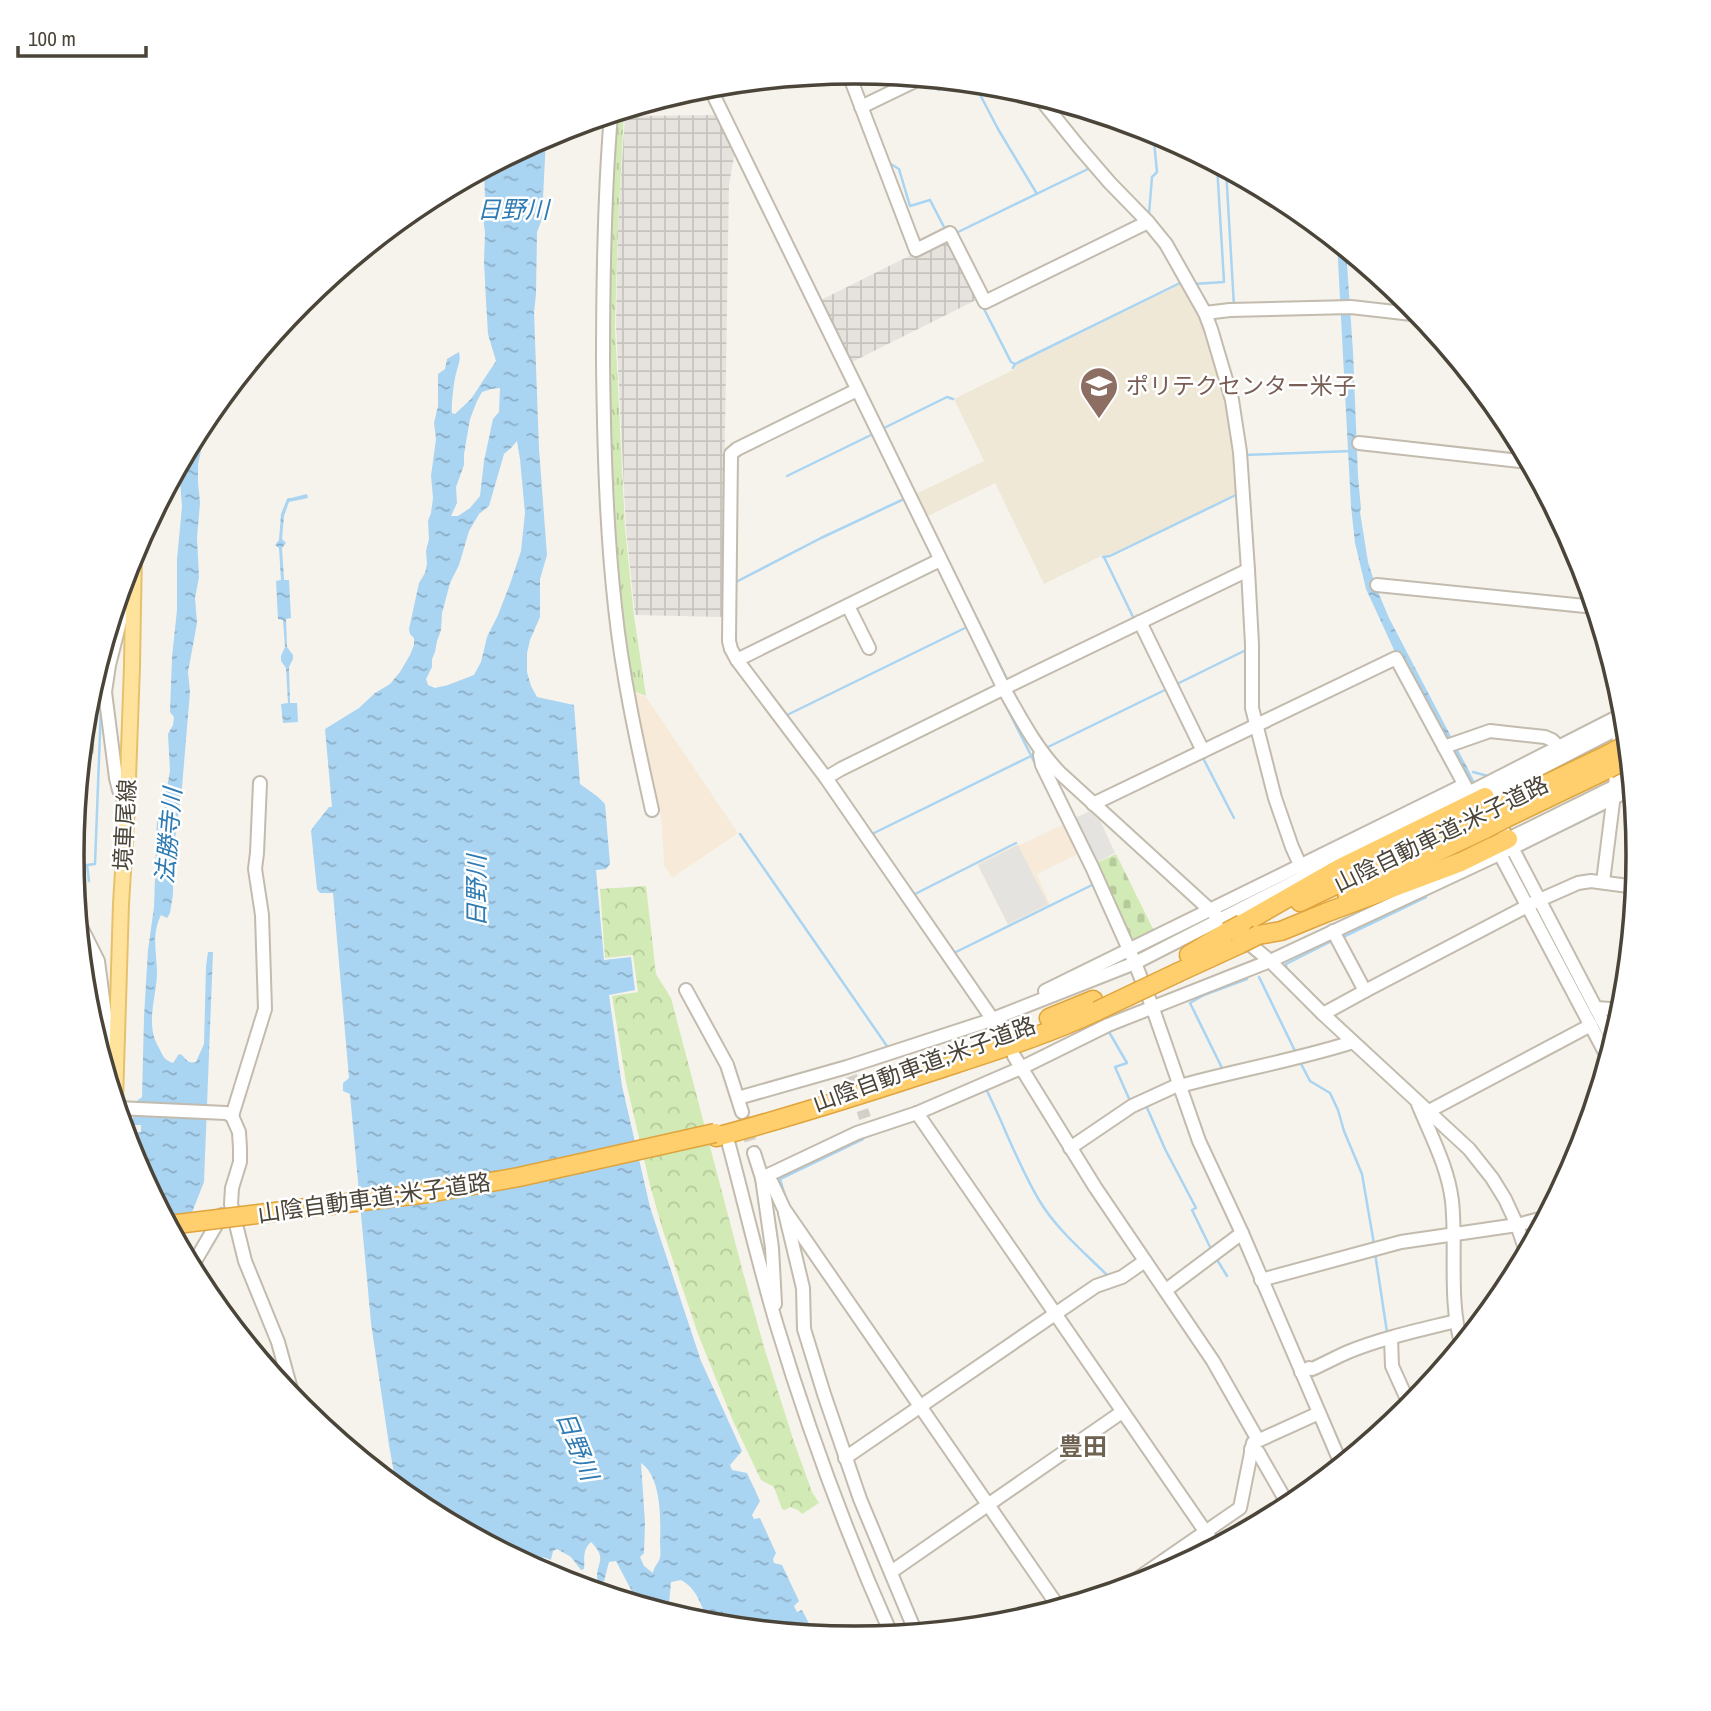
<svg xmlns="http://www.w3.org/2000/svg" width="1711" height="1711" viewBox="0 0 1711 1711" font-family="'Archivo Narrow','Noto Sans JP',sans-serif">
<defs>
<pattern id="industrial-grid" width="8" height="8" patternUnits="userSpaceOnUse" patternTransform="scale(1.75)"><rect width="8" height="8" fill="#e6e2dd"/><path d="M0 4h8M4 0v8" fill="none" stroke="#c7c3be"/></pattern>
<pattern id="grass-tufts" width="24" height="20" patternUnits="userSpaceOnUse" patternTransform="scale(1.75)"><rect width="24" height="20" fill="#d2eab5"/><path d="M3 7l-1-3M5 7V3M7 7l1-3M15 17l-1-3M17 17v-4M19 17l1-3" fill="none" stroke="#b6ca9c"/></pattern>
<pattern id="forest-crowns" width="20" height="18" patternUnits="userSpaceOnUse" patternTransform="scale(1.75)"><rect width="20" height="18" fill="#d2eab5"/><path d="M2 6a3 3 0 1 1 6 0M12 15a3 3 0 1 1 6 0" fill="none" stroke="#b6ca9c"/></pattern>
<pattern id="cemetery-stones" width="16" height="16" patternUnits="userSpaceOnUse" patternTransform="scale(1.75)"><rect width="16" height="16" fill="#d2eab5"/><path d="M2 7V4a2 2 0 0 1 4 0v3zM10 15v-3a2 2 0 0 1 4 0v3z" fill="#b6ca9c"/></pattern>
<pattern id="water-ripples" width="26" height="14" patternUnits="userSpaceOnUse" patternTransform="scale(1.75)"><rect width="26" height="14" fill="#a9d4f2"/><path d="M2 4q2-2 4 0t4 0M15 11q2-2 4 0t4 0" fill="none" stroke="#8caec5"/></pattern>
</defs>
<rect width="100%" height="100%" fill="#f6f3ec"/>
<g fill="#f7ead8">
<path d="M632,691l14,6 92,136 -66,45 -8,-13 -2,-40 -2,-14 -6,-16 -7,-27 -5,-36z"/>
<path d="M1067,823l10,22 -2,1 3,8 -41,20 13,31 -42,20 -31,-61 41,-20 2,1z"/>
</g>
<g fill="url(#industrial-grid)">
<path d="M716,115l19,36 -6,34 -7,432 -87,-2 -9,-86 -10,-203 2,-100 7,-110z"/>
<path d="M949,236l31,62 -130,65 -31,-62z"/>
</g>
<path fill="#efe8d6" d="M1185,282l15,27 22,61 19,122 -131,63 -9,1 -57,28 -49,-101 -69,34 -12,-22 70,-34 -30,-62 61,-30 1,-4z"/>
<path fill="url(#grass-tufts)" d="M624,111l-6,116 -3,100 10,201 9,88 12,80 -15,-6 -20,-150 -6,-219 8,-207z"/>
<path fill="url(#forest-crowns)" d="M646,886l10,88 15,24 73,278 20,71 30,95 18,50 7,11 -17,11 -4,-4 -8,-3 -5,3 -3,-1 -8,-22 -13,-7 -28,-59 -35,-87 -35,-103 -13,-46 -24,-103 -14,-86 26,-4 -5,-37 -28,3 -5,-69z"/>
<path fill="url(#cemetery-stones)" d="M1116,854l40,81 -25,12 -37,-83z"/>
<g fill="#e5e3e0">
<path d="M1092,810l10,9 -2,1 15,33 -21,11 -21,-45z"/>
<path d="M1018,845l30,59 -40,20 -30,-59z"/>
</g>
<g fill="url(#water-ripples)" fill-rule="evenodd">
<path d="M546,137l-4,82 -5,13 -1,62 -2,18 5,137 8,106 -7,24v38l-10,23 -3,13v19l4,14 6,11 37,8 6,79 18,13 7,7 5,60 -4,5 -10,1 8,90 27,-3 4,33 -26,5 13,91 28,121 51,154 41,90 -12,14 2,5 15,3 13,28 -8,14 2,4 6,-1 16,35 -3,6 1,4 8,2 17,36 -5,5 3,6 5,-2 13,25 -102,-10c-14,-15 -11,-33 -32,-45l-10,2 -3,32 -29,-9 -23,-44 -7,1 -5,19 -6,2c-5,-19 12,-22 -7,-41 -9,8 -6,16 -7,27l-3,1 -10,-13 -14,-8 -4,2 -2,9 -8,-3v16l-123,-66 -23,-18 -8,-44 -18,-122 -21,-229 -7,-3v-8l6,-5 -16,-185h-13l-3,-4 -6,-58 3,-5 15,-19h3l-7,-78 34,-21 16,-15 15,-9 10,-12 10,-17 4,-10v-7l-4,-4 -1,-5 10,-46 6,-10 2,-9 -1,-13 3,-12 -1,-18 3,-8 2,-15 -2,-22 5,-37 -2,-16 4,-17v-32l7,-5 2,-10 12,-7c2,9 -1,13 -3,22 -2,5 -5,35 -4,39l3,1 16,-15 25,-38 -8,-27 -2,-33 -2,-39 1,-30 -2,-14 2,-19 -1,-30zM500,388l-1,24 -6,7 -9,42 -4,35 -10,12 -12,8h-7l6,-13 -1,-16 8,-22v-11l6,-35 7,-18 5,-9 9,-3zM517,441l3,18 5,54 -4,38 -11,33 -12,31 -11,22 -6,25 -7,13 -26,10 -13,3 -7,-3 -2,-6 6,-12v-8l3,-7 2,-11 4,-11 1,-17 8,-30 9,-18 10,-34 10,-17 10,-8 15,-52 7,-6zM641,1463c20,13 20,56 19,78 0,5 1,13 0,17 -2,6 -6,8 -7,15l-9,-7 -4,-9 4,-4 1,-30z"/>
<path d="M1337,242l9,7 7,103 5,124 3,33 -1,3 8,50 8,25 13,31 224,428 -3,10 -215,-404 -29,-63 -11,-46 -4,-37z"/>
<path d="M200,427l1,24 -3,13v18l2,21 -3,35 2,39 -4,21 2,25 -9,49 2,20 -8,95 -8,59 -1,48 -3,19 -3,5 -6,-3c-10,20 -4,39 -4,59 -1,25 -12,51 2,74 4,8 5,12 14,15l6,-9 3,1c5,5 6,9 14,7l8,-18 2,-77 2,-15h5l-9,230 -25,63 -40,-75 1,-28h-10l-1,-6h2v-3l10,-1v-7h-8v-21l9,-7 2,-80 4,-67 6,-43 3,-89 2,-1 4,2 2,-3v-18l5,-27 -2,-37 5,-9 1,-8 -4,-5 2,-55 5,-47v-51l5,-52 -3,-41z"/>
<path d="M307,494l1,4 -19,4 -5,14 -2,23 4,4 -4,5 2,32h5l2,38 -5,1 1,28 6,8v4l-4,8 1,36h7l1,19 -15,1 -2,-19 7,-1 -2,-35 -5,-7v-5l4,-9 -2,-27 -5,-1 -2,-38 5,-1 -2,-32 -4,-3 4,-5 2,-26 6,-15z"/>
</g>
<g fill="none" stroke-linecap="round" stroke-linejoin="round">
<g stroke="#a9d4f2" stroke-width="2.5">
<path d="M933,79l5,11 24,-8"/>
<path d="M974,83l24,46 39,65"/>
<path d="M889,163l10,6 11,37 20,-6 15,29"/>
<path d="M1226,169l8,137"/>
<path d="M1147,215l2,-1 3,-37 5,-5 -4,-41"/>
<path d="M954,234l134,-65"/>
<path d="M1194,284l30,-2 -7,-117"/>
<path d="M821,300l94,193"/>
<path d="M982,305l29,57 4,2 -2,4"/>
<path d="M1015,364l167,-82"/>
<path d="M884,428l63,-31 6,2"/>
<path d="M1243,455l109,-4"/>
<path d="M787,476l86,-42"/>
<path d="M904,499l10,19"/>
<path d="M929,522l78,157"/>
<path d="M1103,557l7,-1 130,-63"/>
<path d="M1104,557l31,64"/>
<path d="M734,583l87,-45 83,-39"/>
<path d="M1177,684l69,-34"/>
<path d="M1001,696l45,89"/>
<path d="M1612,713l2,-1 2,-19"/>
<path d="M785,716l182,-89"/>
<path d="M1564,737l11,-5"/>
<path d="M1046,748l123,-60"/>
<path d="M1201,757l2,1 31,60"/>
<path d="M1473,772l15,4 3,-1"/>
<path d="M1617,803l16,-7"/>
<path d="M740,834l149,215"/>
<path d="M870,835l161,-79"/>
<path d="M1525,849l84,-41"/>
<path d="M89,881l-2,-16 8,-1 6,-157"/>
<path d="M913,895l103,-52"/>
<path d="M1341,938l85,-41"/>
<path d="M954,953l138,-68"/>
<path d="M1286,969v-5l46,-23"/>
<path d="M1259,977l37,76"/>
<path d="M1109,1032l18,31 -12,4 16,36"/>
<path d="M1300,1062l10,19 20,12 8,17 6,21 18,43 12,70"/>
<path d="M1223,1070l-33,-67 14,-8 43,-16"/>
<path d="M987,1091c18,36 31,74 52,109 17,29 46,53 70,77"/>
<path d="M1145,1103l20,46 31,59 -4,2 19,39"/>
<path d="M786,1199l-6,-20 83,-40"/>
<path d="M1375,1253l12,79"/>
<path d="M1216,1258l11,18"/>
</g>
<g stroke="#d4d0c8" stroke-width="12" stroke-dasharray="12 6" stroke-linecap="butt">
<path d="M851,1076l14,42"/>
<path d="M742,1112l12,41"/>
</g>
<defs>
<g id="minor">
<path d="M848,72l68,178 34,-17 35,69 163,-80"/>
<path d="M709,86l295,603c17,30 32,59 56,84l161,147 49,41 53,53 146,135 23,29 13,21 12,26 10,29"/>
<path d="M1038,96l41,51 31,36 38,39 18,22 39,69 6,16 21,71 8,52 8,118 4,74v64l23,90 17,49 13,29"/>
<path d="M861,107l60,-29"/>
<path d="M611,115c-7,82 -8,165 -8,248 1,81 3,163 12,244 7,68 22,136 37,203"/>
<path d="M1205,313l25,-3 121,-3 70,8"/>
<path d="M857,390l-120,59 -6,5 -2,187 2,8 6,11 203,-100"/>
<path d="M1359,443l170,19"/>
<path d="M1377,585l218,22"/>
<path d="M848,606l21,42"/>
<path d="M1140,622l63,129"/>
<path d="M737,660l89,118 174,252"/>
<path d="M1444,747l46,-16 55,6 7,3 6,6"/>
<path d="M86,750l1,-39 15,-20"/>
<path d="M1040,755l2,10 50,102 43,96 17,43 47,135 43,92 100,233"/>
<path d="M826,778l15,-9 192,-95 215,-104"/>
<path d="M1485,797l138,-71"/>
<path d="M1093,804l303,-146 73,135"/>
<path d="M127,806l-8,-16 -3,-12 -11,-86 4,-27 17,-67 7,-11"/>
<path d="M1495,815l119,228"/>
<path d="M1508,839l124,-61"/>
<path d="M1502,858l107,202"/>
<path d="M1603,882l12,-96 7,-89"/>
<path d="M78,921l20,40 10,76 8,11"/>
<path d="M686,990l41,75 15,47"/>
<path d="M1045,991l419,-206"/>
<path d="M1365,991l170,-89 43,-19 13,-2 45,6"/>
<path d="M1596,1008l28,2"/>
<path d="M1323,1014l42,-23 -32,-60"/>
<path d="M1014,1056l81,131 118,174 45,79"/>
<path d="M1180,1086c58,-16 116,-26 173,-44"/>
<path d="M738,1098l109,-31 138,-45 150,-59 490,-250"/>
<path d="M1418,1104c13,32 30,63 34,97 5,46 -4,100 10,145"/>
<path d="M117,1108l109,5 6,3 7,16 1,16v14l-8,26 -1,16 14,57 33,81 16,58"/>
<path d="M1429,1111l162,-86"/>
<path d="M917,1113l299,434"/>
<path d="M232,1116l33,-107 -3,-94 -7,-46 2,-16 3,-70"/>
<path d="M729,1145c16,60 30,121 48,181 32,106 70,209 115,310"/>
<path d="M1070,1148l62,-42 48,-22"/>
<path d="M754,1153l8,25 10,70 3,56"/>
<path d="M762,1178l95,-45 60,-20 104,-45 87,-43 162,-64 242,-113 121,-60"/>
<path d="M762,1178l10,5 12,26 276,400"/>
<path d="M785,1213l18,75 1,41 20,65 36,105 56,134"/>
<path d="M191,1268l31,-53"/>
<path d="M1261,1280l140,-38 116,-17 30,-8"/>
<path d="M1166,1290l76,-57"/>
<path d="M1391,1338l1,28 19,42"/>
<path d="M1301,1372l8,-4 3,1c12,-5 24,-12 36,-17 34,-14 72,-22 108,-31"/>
<path d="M1251,1449l7,3 32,56"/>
<path d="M845,1458l251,-172 26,-9 23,-16"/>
<path d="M891,1572l231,-160"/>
<path d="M1121,1590l119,-82 13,-65 66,-30"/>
</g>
<path id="major" d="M115,1101l6,-197 6,-98 5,-140 2,-116"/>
<g id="highway">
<path d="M1501,806l108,-52"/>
<path d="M1506,818l102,-49"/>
<path d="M1347,894l138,-65"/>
<path d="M1300,902l179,-86"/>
<path d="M1242,924l98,-56 145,-71"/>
<path d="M1258,935l23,-4 44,-18 136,-51 47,-23"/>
<path d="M1189,955l38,-23"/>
<path d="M1179,972l61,-28"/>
<path d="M1049,1018l44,-18"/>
<path d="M716,1137c74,-20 147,-43 220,-67 55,-18 110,-35 161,-59"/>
</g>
</defs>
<use href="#minor" stroke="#c2bbae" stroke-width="16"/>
<use href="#major" stroke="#e6c16a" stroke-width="18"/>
<use href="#highway" stroke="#e0a43c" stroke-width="21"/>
<use href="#minor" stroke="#fff" stroke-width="12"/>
<use href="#major" stroke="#ffe39c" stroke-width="14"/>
<use href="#highway" stroke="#ffcf6e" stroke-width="18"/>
<defs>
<g id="highway-bridge">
<path d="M1609,754l19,-10"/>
<path d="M1608,769l21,-11"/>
<path d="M1479,816l22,-10"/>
<path d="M1485,829l21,-11"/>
<path d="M1227,932l15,-8"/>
<path d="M1240,944l18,-9"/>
<path d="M1097,1011l82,-39"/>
<path d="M169,1225l259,-32 91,-16 196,-44"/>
</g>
</defs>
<use href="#highway-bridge" stroke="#e0a43c" stroke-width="21" stroke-linecap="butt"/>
<use href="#highway-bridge" stroke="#ffcf6e" stroke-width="18"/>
</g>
<defs>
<symbol id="school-pin" viewBox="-11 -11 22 30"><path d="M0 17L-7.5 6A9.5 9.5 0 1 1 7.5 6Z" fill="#8d6e63" stroke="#fff"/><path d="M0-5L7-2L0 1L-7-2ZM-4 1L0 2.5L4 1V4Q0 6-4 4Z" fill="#fff"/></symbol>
</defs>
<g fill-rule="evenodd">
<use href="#school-pin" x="1077" y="364" width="44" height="60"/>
</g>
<g text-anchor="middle" stroke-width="5" stroke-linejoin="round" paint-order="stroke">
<g font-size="23" fill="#785e54" stroke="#fff" text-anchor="start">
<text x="1126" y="394">ポリテクセンター米子</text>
</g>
<g font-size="23" fill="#4b4439" stroke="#fff">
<text transform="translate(125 825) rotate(-87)" y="8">境車尾線</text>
<text transform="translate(1441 834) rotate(-26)" y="8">山陰自動車道;米子道路</text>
<text transform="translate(924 1064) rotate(-20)" y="8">山陰自動車道;米子道路</text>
<text transform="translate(374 1198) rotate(-8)" y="8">山陰自動車道;米子道路</text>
</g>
<g font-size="24" font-style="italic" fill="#2e7ab2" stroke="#fff">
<text x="513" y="218">日野川</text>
<text transform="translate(169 836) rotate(-85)" y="8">法勝寺川</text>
<text transform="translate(477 891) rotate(-90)" y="8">日野川</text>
<text transform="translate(577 1446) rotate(68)" y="8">日野川</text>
</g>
<g font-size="24" font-weight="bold" fill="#6e6250" stroke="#fff">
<text x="1083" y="1455">豊田</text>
</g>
</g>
<path d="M0 0H1711V1711H0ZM84 855a771 771 0 1 1 1542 0a771 771 0 1 1-1542 0Z" fill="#fff" fill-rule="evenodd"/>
<path fill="none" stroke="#4b4439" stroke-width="3.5" d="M84 855a771 771 0 1 1 1542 0a771 771 0 1 1-1542 0Z"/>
<path d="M18 46v10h128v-10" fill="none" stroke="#4b4439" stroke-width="3.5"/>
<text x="28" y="46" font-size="21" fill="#4b4439" stroke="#ffffff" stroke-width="5" paint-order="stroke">100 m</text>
</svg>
